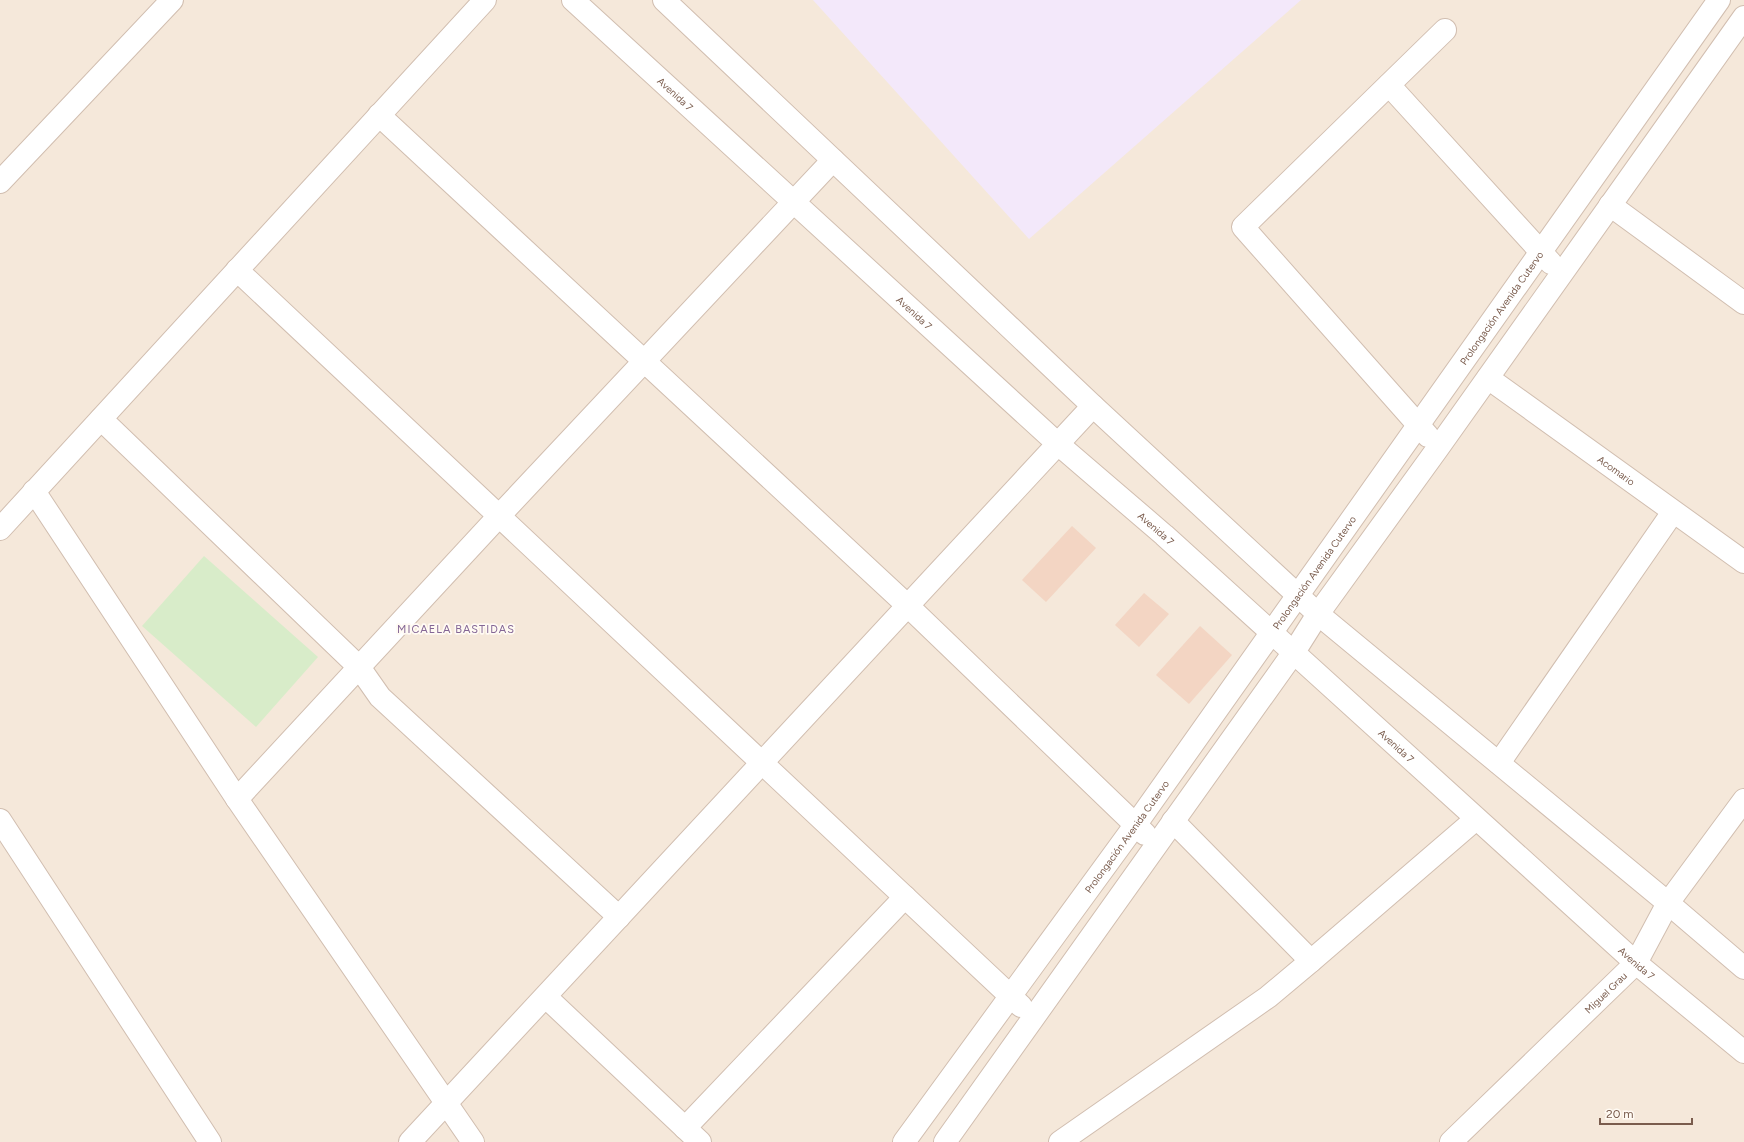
<svg xmlns="http://www.w3.org/2000/svg" width="1744" height="1142" viewBox="0 0 1744 1142" font-family="Figtree,sans-serif">
<rect width="100%" height="100%" fill="#fdf6ec"/>
<rect fill="#f5e8da" x="0" y="0" width="1744" height="1142"/>
<path fill="#f3e8fa" d="M813,0h488l-272,239z"/>
<path fill="#d8ecc9" d="M204,556l114,101 -62,70 -114,-101z"/>
<g fill="#f3d5c3">
<path d="M1072,526l24,22 -50,54 -24,-22z"/>
<path d="M1144,593l25,21 -30,33 -24,-22z"/>
<path d="M1200,626l32,29 -43,49 -33,-29z"/>
</g>
<g fill="none" stroke-linecap="round" stroke-linejoin="round">
<defs>
<g id="minor">
<path id="s1" d="M573,0l485,444 106,91 472,428 108,89"/>
<path d="M664,0l429,406 225,208 350,289 76,65"/>
<path d="M1389,85l162,178"/>
<path d="M379,115l529,491 237,228"/>
<path d="M0,182l172,-182"/>
<path d="M1610,205l134,98"/>
<path d="M237,270l784,736"/>
<path id="s2" d="M1488,378l256,184"/>
<path d="M101,419l258,248 21,30 239,220"/>
<path d="M1428,436l-185,-209 202,-197"/>
<path d="M34,491l203,308 236,343"/>
<path d="M0,529l485,-529"/>
<path d="M1499,763l174,-251"/>
<path d="M237,799l262,-283 334,-356"/>
<path d="M0,820l210,322"/>
<path d="M1173,821l138,140"/>
<path d="M546,997l154,145"/>
<path d="M685,1128l220,-231"/>
<path d="M410,1142l683,-736"/>
<path id="s3" d="M904,1142l232,-318 583,-824"/>
<path d="M945,1142l349,-490 24,-38 120,-166 306,-431"/>
<path d="M1060,1142l208,-145 43,-36 165,-142"/>
<path id="s4" d="M1451,1142l185,-179 32,-60 76,-103"/>
</g>
</defs>
<use href="#minor" stroke="#d1beb0" stroke-width="24"/>
<use href="#minor" stroke="#fff" stroke-width="22"/>
</g>
<g text-anchor="middle" stroke-width="3.5" stroke-linejoin="round" paint-order="stroke">
<g font-size="10" fill="#7a5c4d" stroke="#fffaf3">
<text dy="4" stroke="none"><textPath href="#s1" startOffset="139">Avenida 7</textPath></text>
<text dy="4" stroke="none"><textPath href="#s3" startOffset="1026">Prolongación Avenida Cutervo</textPath></text>
<text dy="4" stroke="none"><textPath href="#s1" startOffset="463">Avenida 7</textPath></text>
<text dy="4" stroke="none"><textPath href="#s2" startOffset="158">Acomario</textPath></text>
<text dy="4" stroke="none"><textPath href="#s1" startOffset="787">Avenida 7</textPath></text>
<text dy="4" stroke="none"><textPath href="#s3" startOffset="702">Prolongación Avenida Cutervo</textPath></text>
<text dy="4" stroke="none"><textPath href="#s1" startOffset="1111">Avenida 7</textPath></text>
<text dy="4" stroke="none"><textPath href="#s3" startOffset="378">Prolongación Avenida Cutervo</textPath></text>
<text dy="4" stroke="none"><textPath href="#s1" startOffset="1435">Avenida 7</textPath></text>
<text dy="4" stroke="none"><textPath href="#s4" startOffset="215">Miguel Grau</textPath></text>
</g>
<g font-size="11" letter-spacing="1" fill="#846695" stroke="#fffaf3">
<text x="456" y="633">MICAELA BASTIDAS</text>
</g>
</g>
<path d="M1600 1118v6h92v-6" fill="none" stroke="#7a5c4d" stroke-width="2"/>
<text x="1606" y="1118" font-size="12" fill="#7a5c4d" stroke="#fffaf3" stroke-width="3" paint-order="stroke">20 m</text>
</svg>
